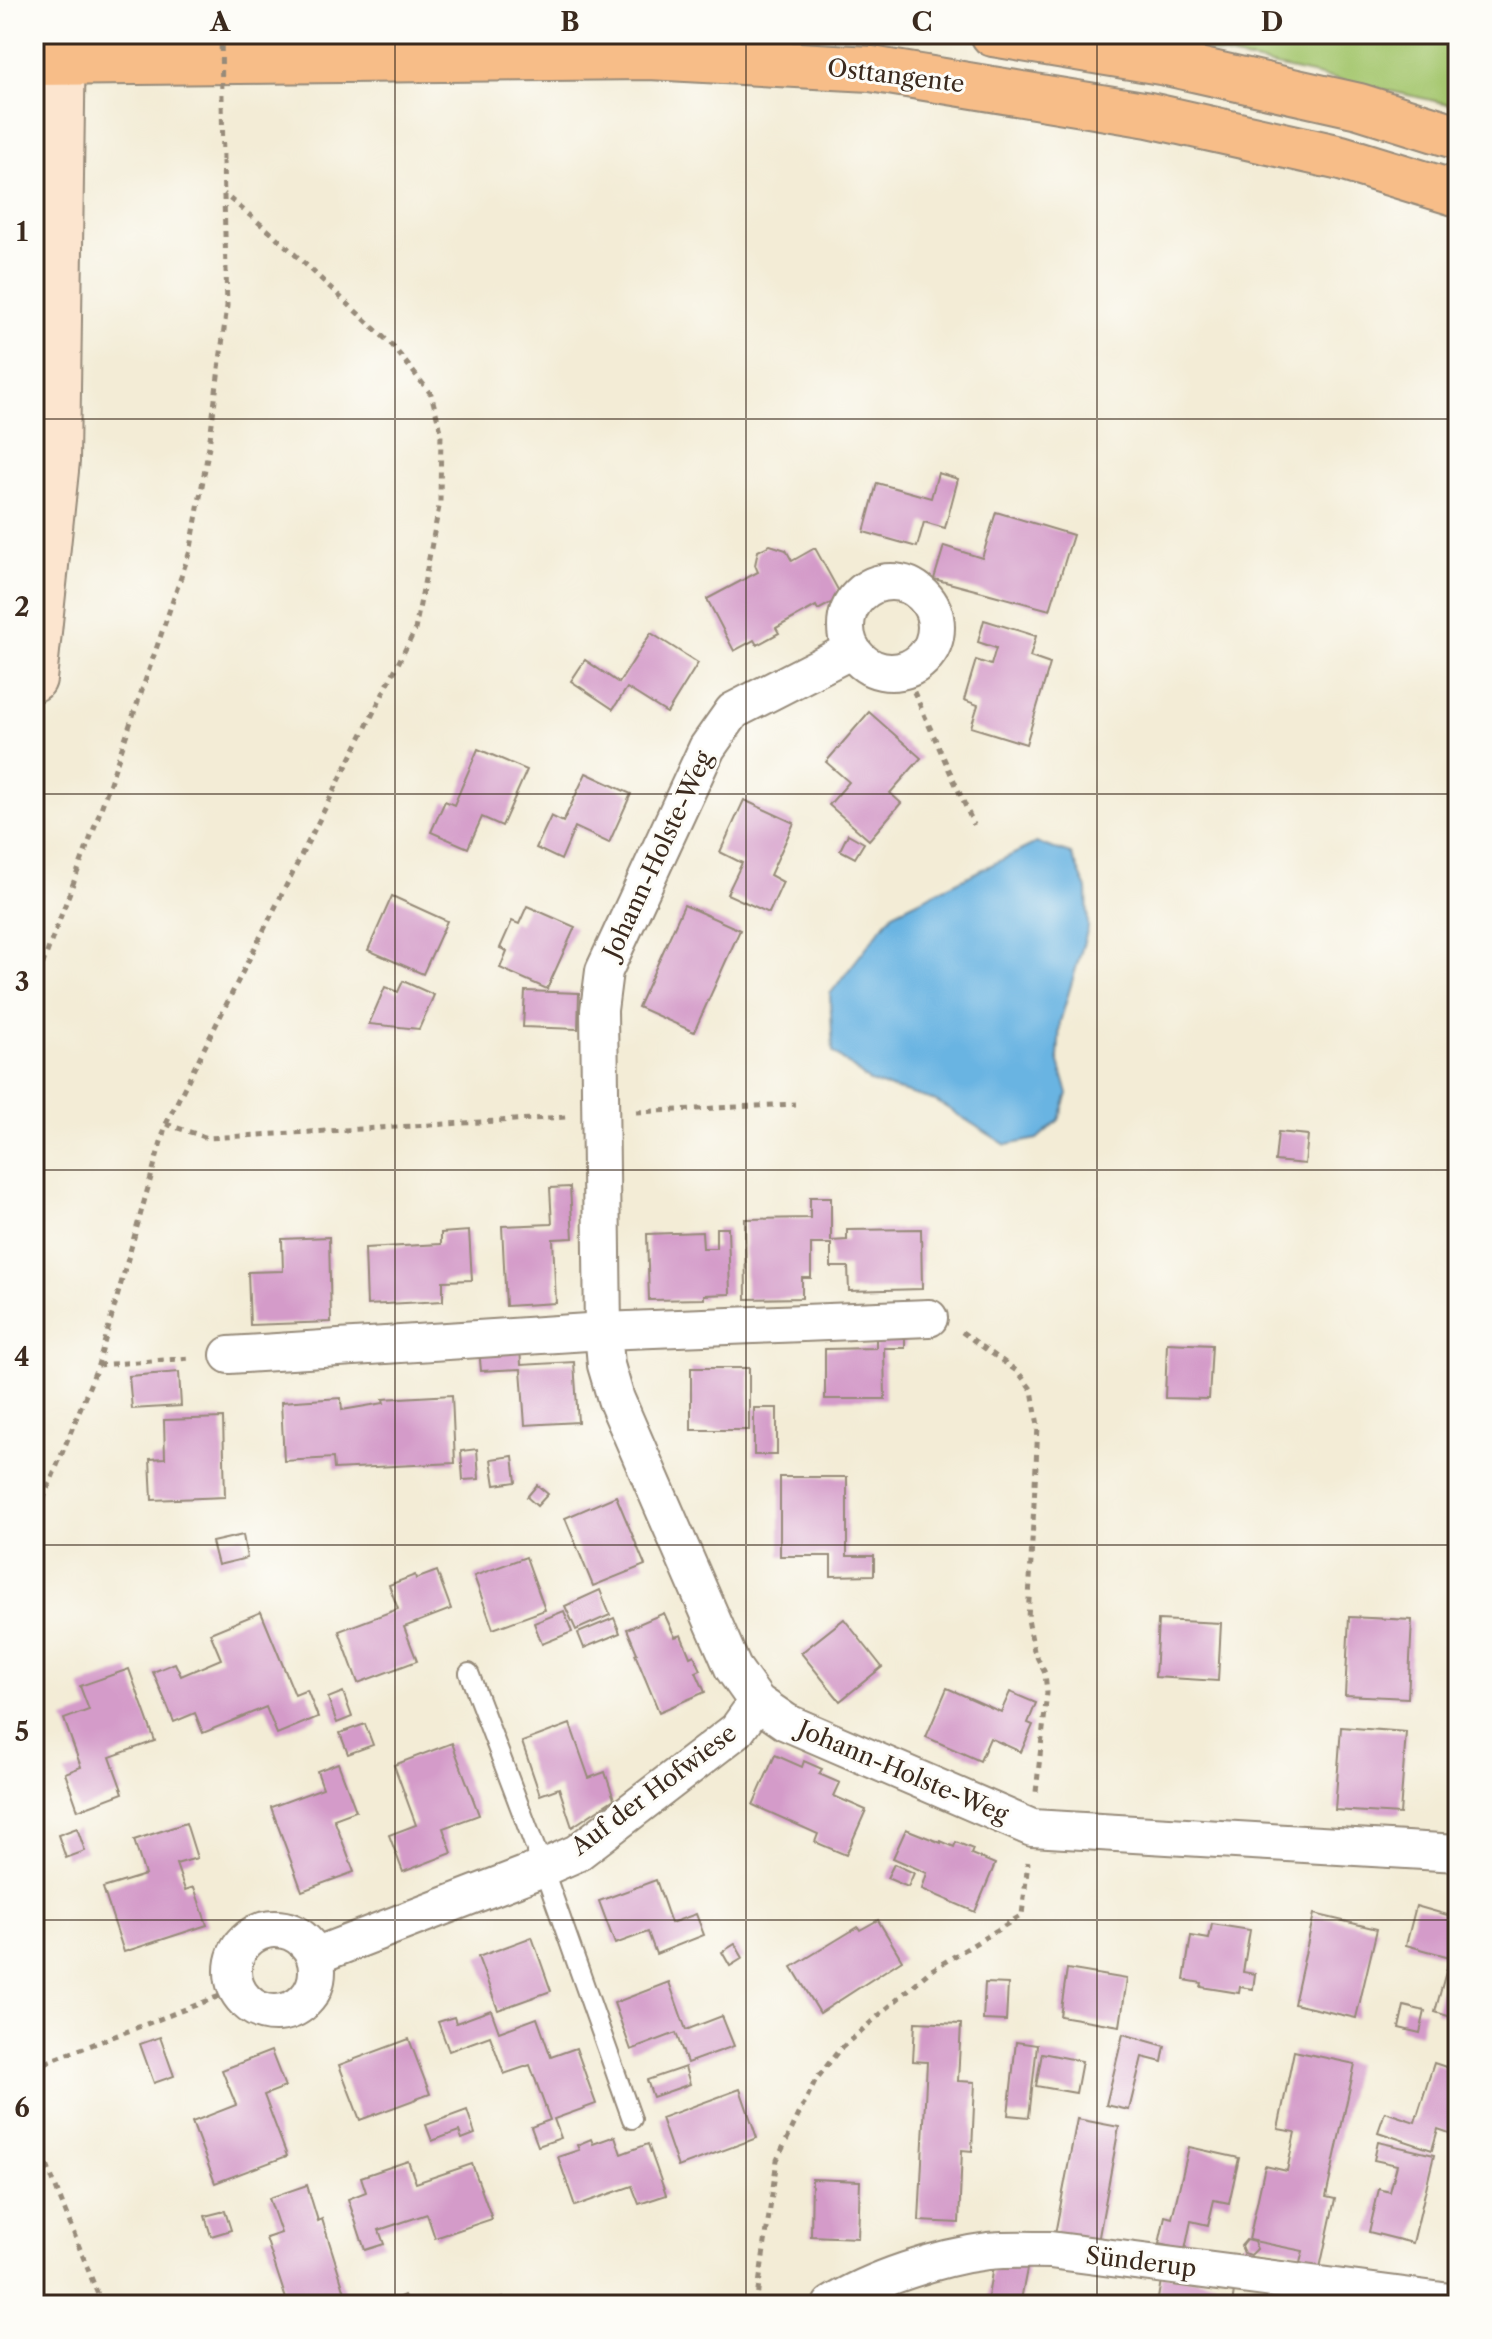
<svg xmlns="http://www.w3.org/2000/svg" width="1492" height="2339" viewBox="0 0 1492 2339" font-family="'Libre Caslon Text',serif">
<rect width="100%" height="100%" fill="#fdfcf7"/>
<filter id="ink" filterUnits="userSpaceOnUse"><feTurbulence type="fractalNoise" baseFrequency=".0125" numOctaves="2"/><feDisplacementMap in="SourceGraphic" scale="16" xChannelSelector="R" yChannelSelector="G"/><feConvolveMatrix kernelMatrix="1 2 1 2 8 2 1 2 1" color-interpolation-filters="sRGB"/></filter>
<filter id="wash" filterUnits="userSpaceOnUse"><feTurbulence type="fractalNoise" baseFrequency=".006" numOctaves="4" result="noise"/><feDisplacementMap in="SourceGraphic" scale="32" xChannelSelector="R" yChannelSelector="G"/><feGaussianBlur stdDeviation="1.8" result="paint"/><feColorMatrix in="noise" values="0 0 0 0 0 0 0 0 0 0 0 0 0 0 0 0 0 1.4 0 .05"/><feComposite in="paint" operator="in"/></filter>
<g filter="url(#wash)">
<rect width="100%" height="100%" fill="#f3ecd6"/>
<path fill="#a6c76f" stroke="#707846" stroke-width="2" d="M1130,34h328v72z"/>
<path fill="#69b4e2" stroke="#526f80" stroke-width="2" d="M1036,843l35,11 16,35 1,39 -28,94 -2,37 10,35 -9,26 -22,19 -31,6 -70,-44 -66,-19 -37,-30 -3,-58 63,-81z"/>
<g id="blocks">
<g fill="#d49bc9">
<path d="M938,473l20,6 -13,49 -21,-6 -7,25 -53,-15 13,-49 54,15z"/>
<path d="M996,512l77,23 -23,75 -116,-31 10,-33 38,12z"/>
<path d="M770,545l16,5 6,11 23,-13 27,49 -24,13 -2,-4 -40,22 3,5 -22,12 -3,-5 -20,11 -27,-52 51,-27 -3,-7 3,-14z"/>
<path d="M984,620l52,16 -6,21 20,7 -24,80 -55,-17 7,-22 -14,-5 12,-40 15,5 5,-17 -18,-6z"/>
<path d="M651,633l47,30 -31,50 -40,-25 -14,21 -42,-28 14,-21 34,23z"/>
<path d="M869,712l52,46 -31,35 11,10 -32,37 -40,-35 20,-23 -23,-20z"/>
<path d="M478,749l49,21 -25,56 -20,-9 -14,31 -37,-16 14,-31 9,4z"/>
<path d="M586,773l45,21 -22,49 -34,-16 -14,33 -25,-12 15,-32 12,6z"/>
<path d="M744,800l50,23 -24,52 13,7 -14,31 -42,-19 15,-31 -22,-11z"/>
<path d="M848,834l16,9 -9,15 -15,-8z"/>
<path d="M392,896l55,25 -24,53 -55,-24z"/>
<path d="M684,905l56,25 -46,102 -56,-25z"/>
<path d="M527,906l48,21 -28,62 -47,-21 7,-17 -7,-3 12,-27 7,3z"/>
<path d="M403,981l31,14 -15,34 -50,-5 16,-37 13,5z"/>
<path d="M525,991l54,2 -1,36 -55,-2z"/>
<path d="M1278,1132l30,3 -3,29 -30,-3z"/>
<path d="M570,1187l3,51 -20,1 3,64 -50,3 -4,-80 50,-2 -2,-36z"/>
<path d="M810,1197h21v44l16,-1v-10l74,-1 1,60 -73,2 -1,-24h-17v-23h-20v34h-9v20l-56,1 -1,-80 65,-1z"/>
<path d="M716,1228h12l2,66 -26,1v4l-55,1 -2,-66 55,-2 1,16h13z"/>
<path d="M469,1231l3,49 -29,1v20l-76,4 -2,-57 76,-4v-11z"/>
<path d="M329,1237l2,85 -81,3 -2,-53 35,-1 -1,-32z"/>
<path d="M905,1328v20h-21l1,51h-60v-50l51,-1v-19z"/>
<path d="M1167,1343l45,2 -3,54 -44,-1z"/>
<path d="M520,1346l1,19 53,-3 4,60 -53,3 -4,-56 -40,2 -2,-23z"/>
<rect x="691" y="1368" width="58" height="62"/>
<path d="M179,1372l2,34 -49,3 -3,-33z"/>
<path d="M452,1395l3,68 -121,6 -1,-11 -49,3 -3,-59 60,-4 1,12 42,-7 -1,-4z"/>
<rect x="754" y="1408" width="23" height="47"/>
<path d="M223,1418l2,79 -73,3 -2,-41 15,-1 -1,-38z"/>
<path d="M477,1449l2,30 -16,1 -2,-29z"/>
<path d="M513,1456l3,26 -21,3 -4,-26z"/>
<path d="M780,1477h67v79h27v19l-43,1v-20h-51z"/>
<path d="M537,1485l11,9 -11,12 -10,-9z"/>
<path d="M616,1496l29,69 -52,21 -28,-68z"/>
<path d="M243,1535l4,23 -29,7 -6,-23z"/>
<path d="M526,1557l19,53 -52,19 -19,-53z"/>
<path d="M437,1571l14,38 -47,18 13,34 -59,22 -19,-52 59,-22 -9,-24 26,-10 1,4z"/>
<path d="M600,1590l10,25 -34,15 -11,-24z"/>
<path d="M564,1611l8,21 -30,12 -8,-21z"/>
<path d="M261,1612l34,83 12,-5 11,27 -41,17 -11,-27 -63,26 -8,-20 -21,9 -21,-50 22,-9 6,13 40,-17 -11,-26z"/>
<path d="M664,1613l11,24 6,-2 9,22 4,-2 7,15 -5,2 9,20 -46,20 -24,-58 2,-1 -10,-24z"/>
<path d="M1349,1617l63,3 -4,78 -63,-3z"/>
<path d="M614,1618l6,15 -36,15 -6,-15z"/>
<path d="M844,1619l38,48 -42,34 -39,-48z"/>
<path d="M1158,1620l63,3 -3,58 -63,-4z"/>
<path d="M129,1669l26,72 -45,16 13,36 -45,17 -13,-37 16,-6 -17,-48 25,-9 -9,-24z"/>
<path d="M1454,1687l4,1v90l-8,-1z"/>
<path d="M947,1688l54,24 9,-20 26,11 -8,20 5,2 -12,27 -31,-14 -10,23 -54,-24z"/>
<path d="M343,1692l9,25 -15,6 -9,-25z"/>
<path d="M365,1724l8,21 -25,9 -8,-21z"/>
<path d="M570,1724l19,54 16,-6 9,27 -42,28 -13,-39 -19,7 -18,-53z"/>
<path d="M1341,1727l65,5 -6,82 -65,-4z"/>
<path d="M452,1743l27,72 -36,13 9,25 -49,19 -14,-37 27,-10 -22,-60z"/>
<path d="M775,1755l27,12 2,-6 18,8 -3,5 21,9 -6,13 32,14 -20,45 -31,-13 3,-8 -65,-29z"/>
<path d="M338,1763l18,48 -22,8 20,53 -52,19 -31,-84 52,-19 -6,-17z"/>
<path d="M186,1823l11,35 -21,6 9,26 9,-3 13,38 -83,27 -21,-64 42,-13 -11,-35z"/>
<path d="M77,1828l8,23 -19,7 -8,-23z"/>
<path d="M906,1829l35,14v-2l13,6 2,-5 17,7 -2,5 24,10 -20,48 -53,-23 5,-16 -34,-15z"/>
<path d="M894,1864l20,9 -6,14 -21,-9z"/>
<path d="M656,1880l15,43 25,-9 8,21 -48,19 -8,-22 -33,12 -16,-43z"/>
<path d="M1416,1906l42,12v101l-23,-7 15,-55 -44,-12z"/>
<path d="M1314,1914l63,15 -21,89 -62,-14z"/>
<path d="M878,1920l24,40 -82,53 -28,-46 66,-40 2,3z"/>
<path d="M1212,1924l38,6 -7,42 12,2 -2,15 -13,-2 -1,6 -38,-6 1,-4 -18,-3 7,-44 18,3z"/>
<path d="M532,1937l19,54 -53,19 -20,-53z"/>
<path d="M735,1944l8,14 -13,8 -8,-14z"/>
<path d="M1067,1969l60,10 -7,47 -60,-10z"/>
<path d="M669,1982l17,48 36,-14 12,30 -47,17 -11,-30 -45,17 -17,-47z"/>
<path d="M985,1983l23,1 -2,37 -23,-1z"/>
<path d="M1404,2006l21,5 -5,22 -21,-5z"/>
<path d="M491,2010l8,22 38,-14 14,39 25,-9 20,56 -42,15 7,19 -23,8 -7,-19 19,-7 -20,-55 -26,9 -14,-38 -41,15 -11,-29 16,-5 2,6z"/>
<path d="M915,2022l46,2 -3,57 17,1 -3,69 -10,-1 -3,73 -40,-2 8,-159 -14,-1z"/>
<path d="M1123,2034l42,12 -3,16 -20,-5 -13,53 -23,-5z"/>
<path d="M160,2037l14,39 -20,7 -14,-39z"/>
<path d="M409,2039l21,55 -70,26 -21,-55z"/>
<path d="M1016,2042l21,3 -8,72 -21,-2z"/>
<path d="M271,2051l14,36 -21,8 23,61 -72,27 -23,-61 44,-17 -14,-35z"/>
<path d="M1294,2051l61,13 -29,133 9,2 -15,69 -20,-5 3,-12 -54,-11 16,-74 22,5 8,-39 -17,-3z"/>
<path d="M1042,2053l40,8 -6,32 -40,-7z"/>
<path d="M1434,2063l24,8v65l-20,-7 -6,21 -54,-18 7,-20 30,10z"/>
<path d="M685,2067l5,17 -37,13 -6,-17z"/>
<path d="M740,2089l17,49 -79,29 -17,-49z"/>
<path d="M467,2110l8,24 -13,5 -3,-8 -27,10 -6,-16z"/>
<path d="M1077,2119l42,8 -21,115 -43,-8z"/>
<path d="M615,2136l6,18 27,-10 18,51 -27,9 -7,-18 -57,20 -17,-49 21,-7 -2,-5 14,-6 2,5z"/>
<path d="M1378,2142l56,13 -21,88 -44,-11 10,-43 11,3 7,-27 -23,-5z"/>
<path d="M1189,2147l50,11 -10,45 -15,-3 -6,25 -17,-4 -6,29 -26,-6 6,-28 7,2z"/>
<path d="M408,2161l8,22 56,-19 20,55 -57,19 -8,-24 -48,16 5,14 -19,6 -17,-51 18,-7 -5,-15z"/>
<path d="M812,2179l48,2 -2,57 -47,-2z"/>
<path d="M307,2185l11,36 4,-2 26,83 -10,3h-50l-22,-67 15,-5 -12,-35z"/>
<path d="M225,2211l6,19 -20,6 -6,-20z"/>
<path d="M1246,2240l8,2 3,7 -6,6 -7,-2 -3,-7z"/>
<path d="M1028,2264l-8,41h-43l1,-4 9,2 6,-37z"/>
<path d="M1162,2274l73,11 -3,20h-75z"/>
<path d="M404,2295l5,10h-26z"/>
<path d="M503,2298l1,7h-17l-1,-3z"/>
</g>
</g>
</g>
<g filter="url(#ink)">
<use href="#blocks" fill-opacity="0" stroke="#978b7a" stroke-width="2"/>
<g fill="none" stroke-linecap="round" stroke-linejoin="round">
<defs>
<path id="lane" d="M469,1673l74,195 89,251"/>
<g id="street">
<circle cx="891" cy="627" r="45"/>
<path d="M852,650l-119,61 -26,37 -103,223 -5,39 4,321 3,34 10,34 117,269 24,34 29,20 246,106 426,25"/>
<path d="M229,1355l374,-24 326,-13"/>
<circle cx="275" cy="1971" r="42"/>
<path d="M315,1956l228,-88 34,-15 160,-123 20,-28"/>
<path d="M831,2305c41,-26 109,-48 157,-54 20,-2 41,-1 62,-1l408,53"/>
</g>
<path id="secondary" d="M34,679l23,-218 6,-427"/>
<g id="primary">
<path d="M993,34l174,29 192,43 99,31"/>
<path d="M34,63l615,-6 222,12 278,46 192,43 117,36"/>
</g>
</defs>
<use href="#lane" stroke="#978b7a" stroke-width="22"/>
<use href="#street" stroke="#978b7a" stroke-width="40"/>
<use href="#secondary" stroke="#978b7a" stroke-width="48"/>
<use href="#primary" stroke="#978b7a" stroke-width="48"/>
<g stroke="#978b7a" stroke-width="5" stroke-dasharray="6 6" stroke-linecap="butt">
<path d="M904,670l70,155"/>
<path d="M34,987l62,-164 95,-275 18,-102 18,-140 -4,-145"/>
<path d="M636,1112l159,-8"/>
<path d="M166,1124l42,14 358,-21"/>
<path d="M962,1332l56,40 14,18 6,36 -10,193 6,32 11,22 2,20 -11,99"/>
<path d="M98,1365l94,-7"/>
<path d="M34,1522l64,-157 68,-241 249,-494 25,-128 1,-71 -10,-37 -39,-49 -117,-109 -51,-42"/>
<path d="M34,1908l7,65 -7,96"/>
<path d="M34,2067l204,-78"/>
<path d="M34,2132l68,173"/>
<path d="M756,2305l21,-145 38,-79 24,-31 91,-79 92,-56 6,-53"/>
</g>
<use href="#lane" stroke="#fff" stroke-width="18"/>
<use href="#street" stroke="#fff" stroke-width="36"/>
<use href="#secondary" stroke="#fce5cf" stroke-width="44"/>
<use href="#primary" stroke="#f7bd88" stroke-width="44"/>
<path stroke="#978b7a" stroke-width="5" stroke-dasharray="6 6" stroke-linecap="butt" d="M221,34l2,127"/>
</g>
</g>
<path fill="none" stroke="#3b2a1e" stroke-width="2" stroke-opacity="0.55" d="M395,34v2271M746,34v2271M1097,34v2271M34,419h1424M34,794h1424M34,1170h1424M34,1545h1424M34,1920h1424"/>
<g text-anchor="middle" stroke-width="6" stroke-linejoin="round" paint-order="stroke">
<g font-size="24" fill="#3b2a1e" stroke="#fdfcf7">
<text transform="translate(896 76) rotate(7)" y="8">Osttangente</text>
<text transform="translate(658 855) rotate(-65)" y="8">Johann-Holste-Weg</text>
<text transform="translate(903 1772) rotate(23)" y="8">Johann-Holste-Weg</text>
<text transform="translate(654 1790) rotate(-37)" y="8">Auf der Hofwiese</text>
<text transform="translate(1141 2262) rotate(7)" y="8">Sünderup</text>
</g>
</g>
<rect width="1492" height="2339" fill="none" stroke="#fdfcf7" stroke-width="88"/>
<rect x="44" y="44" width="1404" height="2251" fill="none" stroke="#3b2a1e" stroke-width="3"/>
<g font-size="26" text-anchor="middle" font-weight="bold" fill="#3b2a1e">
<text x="220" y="31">A</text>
<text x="570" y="31">B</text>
<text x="922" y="31">C</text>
<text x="1272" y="31">D</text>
<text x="22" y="241">1</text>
<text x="22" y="616">2</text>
<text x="22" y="991">3</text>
<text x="22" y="1366">4</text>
<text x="22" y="1741">5</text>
<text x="22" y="2117">6</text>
</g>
</svg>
